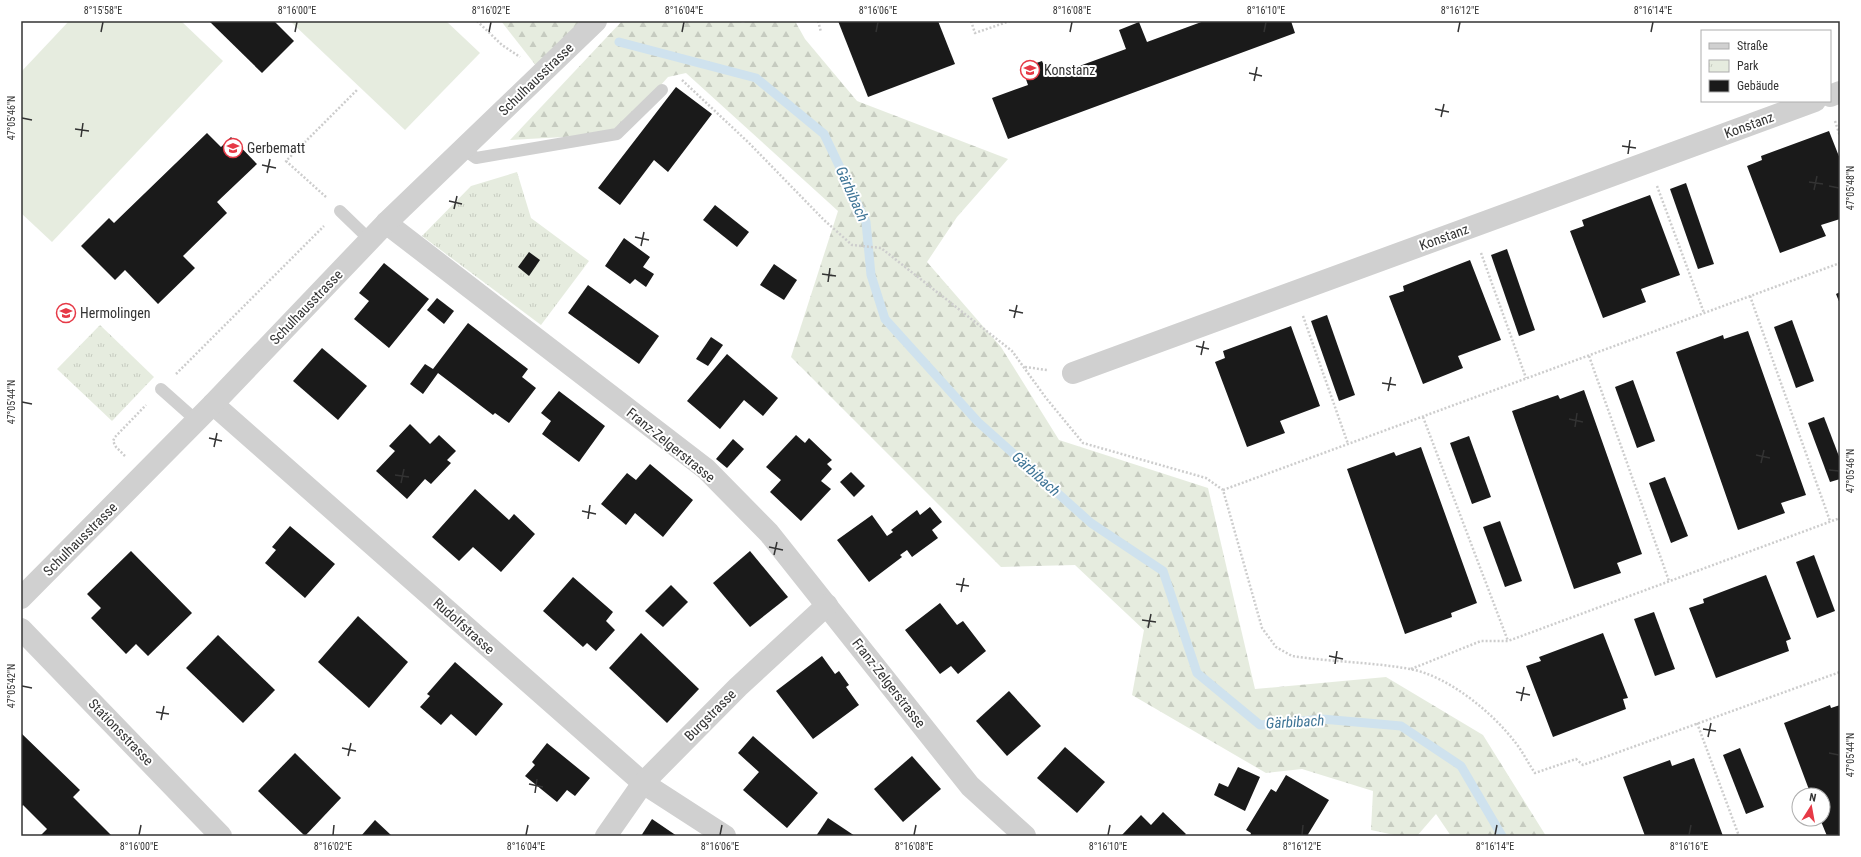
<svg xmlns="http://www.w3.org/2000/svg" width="1861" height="857" viewBox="0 0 1861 857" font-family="'Roboto Condensed',sans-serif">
<defs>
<pattern id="forest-firs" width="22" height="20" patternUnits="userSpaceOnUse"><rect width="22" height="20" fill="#e6ecdf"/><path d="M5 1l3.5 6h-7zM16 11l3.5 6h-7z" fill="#c6cbc0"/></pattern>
<pattern id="park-tufts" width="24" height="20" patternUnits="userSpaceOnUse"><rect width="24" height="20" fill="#e6ecdf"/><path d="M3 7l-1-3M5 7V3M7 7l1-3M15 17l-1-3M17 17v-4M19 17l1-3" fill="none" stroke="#c6cbc0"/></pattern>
</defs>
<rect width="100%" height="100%" fill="#fff"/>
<g fill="url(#forest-firs)">
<path d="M501,21h84l-44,51z"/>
<path d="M622,21h116l5,2 5,-2h47l10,18 52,62 151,58 -51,58 -30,45 74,85 58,93 149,48 47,201 131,-12 97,58 63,101h-95l-15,-22 -19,22h-18l-28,-6 2,-39 -71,-22 -36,4 -134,-78 12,-65 -69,-65 -74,2 -210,-210 47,-146 -152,-138 -18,4 -51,57 -107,6z"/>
</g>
<g fill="url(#park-tufts)">
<path d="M517,172l14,46 58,43 -48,64 -119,-89 49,-50z"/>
<path d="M100,325l54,52 -42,44 -55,-52z"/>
</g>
<g fill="#e6ecdf">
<path d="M69,21h112l42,40 -171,181 -31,-29v-141z"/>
<path d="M290,21h156l34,32 -75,77z"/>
</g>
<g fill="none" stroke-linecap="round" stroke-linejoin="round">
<path stroke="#cfe2ee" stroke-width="9" d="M619,42l137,36 68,56 42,88 5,53 14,44 93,103 113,101 72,48 34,102 63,52 62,-6 79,7 60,40 41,70"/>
</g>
<g fill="#1a1a1a">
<path d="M209,21h65l20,20 -32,32z"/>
<path d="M838,21h100l17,43 -87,33z"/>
<path d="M1204,21h87l4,12 -287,106 -16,-41 36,-13 -6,-17 20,-7 7,16 77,-28 -7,-19 20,-8 8,20z"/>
<path d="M676,87l36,27 -44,58 -14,-12 -34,45 -22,-17z"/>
<path d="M1829,131l11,28v60l-19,6 5,11 -46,17 -33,-87 15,-6 -1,-4z"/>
<path d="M207,133l14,14 10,-10 26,27 -40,38 10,11 -44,43 12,12 -37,36 -33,-34 -10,10 -34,-34 28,-28 5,5z"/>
<path d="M1686,183l28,81 -16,5 -28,-80z"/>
<path d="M1650,195l30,80 -39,14 5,13 -43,16 -33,-87 14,-5 -2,-6z"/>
<path d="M715,205l34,27 -12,15 -34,-27z"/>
<path d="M624,238l26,19 -7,10 11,7 -8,13 -11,-8 -5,5 -25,-18z"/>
<path d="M1507,249l28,81 -16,6 -28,-81z"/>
<path d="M529,252l11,8 -11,16 -11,-9z"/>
<path d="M1470,260l31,80 -43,16 5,12 -40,16 -34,-88 15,-5 -1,-5z"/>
<path d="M384,263l45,36 -40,49 -35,-29 15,-18 -10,-8z"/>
<path d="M774,264l23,16 -13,20 -24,-15z"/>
<path d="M588,285l71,51 -20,28 -71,-51z"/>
<path d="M1840,292v12l-4,-10z"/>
<path d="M437,298l17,13 -10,13 -17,-14z"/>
<path d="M1327,315l28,80 -16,6 -28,-80z"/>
<path d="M1792,320l22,61 -18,7 -22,-61z"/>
<path d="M468,323l60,46 -6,8 14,11 -27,35 -14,-10 -2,2 -55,-42 -15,21 -13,-10 15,-20 8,5z"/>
<path d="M1291,326l29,80 -40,15 5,12 -38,14 -32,-85 10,-4 -2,-7z"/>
<path d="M1748,331l58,164 -25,8 4,10 -47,17 -62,-178 47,-17 1,4z"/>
<path d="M711,337l12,8 -15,21 -12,-7z"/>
<path d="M322,348l45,38 -29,34 -45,-39z"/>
<path d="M727,354l51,44 -15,18 -19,-16 -24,29 -33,-28z"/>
<path d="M1633,380l22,61 -18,7 -22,-61z"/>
<path d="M1584,390l58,164 -25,9 4,10 -47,16 -62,-178 46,-16 2,4z"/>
<path d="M559,391l46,35 -26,36 -37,-28 9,-13 -10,-8z"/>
<path d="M1824,417l16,42v20l-10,3 -22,-59z"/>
<path d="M410,424l20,20 9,-9 17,16 -9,9 4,3 -20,21 -6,-5 -18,20 -31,-28 19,-20 -6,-5z"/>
<path d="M796,435l9,8 4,-5 23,22 -5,4 5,5 -11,12 10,8 -30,32 -31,-29 11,-12 -15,-13z"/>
<path d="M1469,436l22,61 -19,7 -22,-61z"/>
<path d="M733,439l11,10 -17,19 -11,-9z"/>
<path d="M1421,447l56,156 -26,10 1,4 -47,17 -58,-165 47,-17 2,4z"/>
<path d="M650,464l43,36 -30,37 -28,-24 -9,12 -25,-21 26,-31 9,7z"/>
<path d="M851,472l14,14 -11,11 -14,-15z"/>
<path d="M1665,477l23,59 -17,7 -22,-60z"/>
<path d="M475,489l34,31 5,-6 21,20 -34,38 -28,-25 -14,14 -27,-24z"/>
<path d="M930,507l12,15 -10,8 6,8 -26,19 -5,-7 -7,5 2,2 -33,25 -32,-42 35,-25 15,21 6,-4 -2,-2 26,-20 3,5z"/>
<path d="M1500,521l22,60 -17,6 -22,-60z"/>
<path d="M290,526l45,38 -30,34 -40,-35 11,-13 -4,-3z"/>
<path d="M131,551l61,62 -44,43 -12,-12 -10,10 -35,-36 10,-10 -14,-14z"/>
<path d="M750,551l38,46 -38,30 -37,-44z"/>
<path d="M1814,555l21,56 -18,7 -21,-56z"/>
<path d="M1766,575l25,64 -5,2 3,10 -73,27 -27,-70 15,-5 -1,-4z"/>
<path d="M573,577l40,35 -7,9 9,9 -19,21 -9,-8 -4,4 -40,-36z"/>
<path d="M671,585l17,17 -25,25 -18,-16z"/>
<path d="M940,603l17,22 6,-4 23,30 -28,23 -7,-8 -11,8 -35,-44z"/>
<path d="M1654,612l21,57 -20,7 -21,-57z"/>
<path d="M358,616l50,46 -39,46 -51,-46z"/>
<path d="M641,633l58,56 -32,34 -58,-55z"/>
<path d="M1603,633l25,65 -5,1 3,10 -73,28 -27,-71 15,-5 -2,-4z"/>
<path d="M218,635l57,55 -32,33 -57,-55z"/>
<path d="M822,656l13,18 4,-3 10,14 -3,2 13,18 -46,34 -37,-48z"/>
<path d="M455,662l48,42 -27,32 -25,-22 -10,11 -21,-18 10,-11 -3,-2z"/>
<path d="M1009,691l32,35 -34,30 -31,-35z"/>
<path d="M1830,705l1,3 9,-3v131h-13l-7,-17h3v-24h-12l-27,-72z"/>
<path d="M21,733l59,57 -7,7 38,38 -1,1h-67l-2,-1 6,-6 -24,-24 -2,2z"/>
<path d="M753,736l65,57 -31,35 -44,-38 16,-18 -21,-19z"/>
<path d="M547,743l43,35 -15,18 -8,-6 -10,12 -32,-26 10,-11 -3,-3z"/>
<path d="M1065,747l40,35 -28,31 -40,-35z"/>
<path d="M1740,748l24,59 -18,7 -23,-59z"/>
<path d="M295,753l46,45 -36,38 -47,-45z"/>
<path d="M912,756l29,33 -38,33 -29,-33z"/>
<path d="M1694,758l29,78h-78l-22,-59 47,-17 2,6z"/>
<path d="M1238,767l22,10 -15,34 -31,-16 5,-12 9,4 -2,4z"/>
<path d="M1286,775l43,25 -22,36h-57l1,-3 -5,-3 25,-41 5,3z"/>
<path d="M1163,812l23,22 -2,2h-63l20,-21 10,10z"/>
<path d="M828,818l27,18h-39z"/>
<path d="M652,819l25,17h-36z"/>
<path d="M375,820l17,16h-31z"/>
</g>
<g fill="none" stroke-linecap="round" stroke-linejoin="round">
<g stroke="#cdcdcd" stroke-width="2.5" stroke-dasharray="2 2" stroke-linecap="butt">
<path d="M477,21l25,24 18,12"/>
<path d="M818,21l3,11"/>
<path d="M971,21l4,12 35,-12"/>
<path d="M682,80l67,63 75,77 28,25 29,3 131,103 34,47 37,45 123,35 17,12 39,138 14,19 16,9c39,6 79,6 118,13 38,7 82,43 105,73 8,10 13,21 20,31l41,-14 7,6 257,-93"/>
<path d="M1835,121l5,15"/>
<path d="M1657,186l47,127"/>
<path d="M326,197l-40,-36 71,-71"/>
<path d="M1481,253l45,125"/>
<path d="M1750,296l80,225"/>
<path d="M1303,316l45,128"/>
<path d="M1589,356l80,225"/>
<path d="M1025,367l22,3"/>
<path d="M176,374l148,-148"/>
<path d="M1423,417l85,224"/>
<path d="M125,456l-9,-9 -3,-6 2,-4 31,-32"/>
<path d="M1223,490l617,-227"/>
<path d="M1411,669l70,-28h27l332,-123"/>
<path d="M1697,723l42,113"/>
</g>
<g stroke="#d0d0d0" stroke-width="12">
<path d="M463,149l13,9 141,-24 45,-44"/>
<path d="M340,211l30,29"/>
<path d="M161,389l36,32"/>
</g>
<g stroke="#d0d0d0" stroke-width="22">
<path d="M1830,96l10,-4"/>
<path d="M386,223l320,246 63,64 201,253 55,50"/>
<path d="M1073,373l742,-272"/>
<path d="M213,404l430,379 82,53"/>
<path d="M21,598l192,-194 173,-181 210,-202"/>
<path d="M21,629l200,207"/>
<path d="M606,836l37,-53 95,-96 89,-82"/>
</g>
</g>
<path fill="none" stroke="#333" stroke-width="1.5" d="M101,32l2,-10M295,32l2,-10M489,32l2,-10M682,32l2,-10M876,32l2,-10M1070,32l2,-10M1264,32l2,-10M1458,32l2,-10M1651,32l2,-10M1249,73l13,3M1254,81l3,-14M1435,109l14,3M1441,117l3,-13M22,118l10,2M75,129l14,2M81,137l2,-14M1622,146l14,2M1628,154l2,-14M262,165l14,3M267,173l3,-14M1809,182l14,2M1829,186l10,2M1814,190l3,-14M449,201l13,3M454,209l3,-13M635,237l14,3M641,246l3,-14M822,274l14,2M828,282l2,-14M1009,310l14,3M1014,318l3,-13M1196,346l13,3M1201,355l3,-14M1382,383l14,2M1388,391l3,-14M22,402l10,2M1569,419l14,3M1575,427l2,-14M209,438l13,3M214,447l3,-14M1756,455l14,3M1761,463l3,-13M1829,470l10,1M395,475l14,2M401,483l3,-14M582,511l14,3M588,519l2,-14M769,547l14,3M774,555l3,-13M956,584l13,2M961,592l3,-14M1142,620l14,2M1148,628l3,-14M1329,656l14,3M1335,664l2,-13M22,686l10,2M1516,692l14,3M1521,701l3,-14M156,712l13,2M161,720l3,-14M1703,729l13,2M1708,737l3,-14M342,748l14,3M1829,753l10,2M348,756l3,-13M529,784l14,3M535,793l2,-14M139,835l2,-10M333,835l1,-10M526,835l2,-10M720,835l2,-10M914,835l2,-10M1108,835l2,-10M1302,835l1,-10M1495,835l2,-10M1689,835l2,-10"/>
<defs>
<symbol id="school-ring" viewBox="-11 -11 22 22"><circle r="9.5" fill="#fff" stroke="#e63946" stroke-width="1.5"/><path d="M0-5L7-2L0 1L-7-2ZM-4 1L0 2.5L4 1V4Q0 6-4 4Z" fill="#e63946"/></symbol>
</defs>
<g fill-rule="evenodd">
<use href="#school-ring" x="1019" y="59" width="22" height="22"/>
<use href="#school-ring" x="222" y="137" width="22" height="22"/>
<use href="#school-ring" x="55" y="302" width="22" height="22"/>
</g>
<g text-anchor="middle" stroke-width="4" stroke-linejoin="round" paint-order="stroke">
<g font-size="14" fill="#333" stroke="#fff" text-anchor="start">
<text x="1044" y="75">Konstanz</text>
<text x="247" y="153">Gerbematt</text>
<text x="80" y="318">Hermolingen</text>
</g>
<g font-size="14" fill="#333" stroke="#fff">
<text transform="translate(536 79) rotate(-44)" y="5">Schulhausstrasse</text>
<text transform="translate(1749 125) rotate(-20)" y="5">Konstanz</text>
<text transform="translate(1444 237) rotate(-20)" y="5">Konstanz</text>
<text transform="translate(306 307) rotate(-46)" y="5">Schulhausstrasse</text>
<text transform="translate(671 445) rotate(39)" y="5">Franz-Zelgerstrasse</text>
<text transform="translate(80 539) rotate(-45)" y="5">Schulhausstrasse</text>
<text transform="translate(464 626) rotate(42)" y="5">Rudolfstrasse</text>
<text transform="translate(889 683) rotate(52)" y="5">Franz-Zelgerstrasse</text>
<text transform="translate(710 715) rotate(-45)" y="5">Burgstrasse</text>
<text transform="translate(121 732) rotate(46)" y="5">Stationsstrasse</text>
</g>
<g font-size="15" font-style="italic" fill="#3f7597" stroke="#fff">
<text transform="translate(852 194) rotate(66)" y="5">Gärbibach</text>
<text transform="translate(1036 474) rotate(42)" y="5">Gärbibach</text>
<text transform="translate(1295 722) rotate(-3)" y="5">Gärbibach</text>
</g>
</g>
<rect width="1861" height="857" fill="none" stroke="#ffffff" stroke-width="44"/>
<rect x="1701" y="30" width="130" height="72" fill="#ffffff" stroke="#adadad"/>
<rect x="1709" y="43" width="20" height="6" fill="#d0d0d0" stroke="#adadad"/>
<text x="1737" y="50" font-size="12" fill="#333333">Straße</text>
<rect x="1709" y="60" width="20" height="12" fill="url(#park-tufts)" stroke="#adadad"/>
<text x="1737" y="70" font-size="12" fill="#333333">Park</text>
<rect x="1709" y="80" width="20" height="12" fill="#1a1a1a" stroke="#adadad"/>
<text x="1737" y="90" font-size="12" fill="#333333">Gebäude</text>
<g transform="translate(1811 807) rotate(11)"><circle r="19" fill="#ffffff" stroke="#adadad"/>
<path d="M0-3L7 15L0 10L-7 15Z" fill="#e63946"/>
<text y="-6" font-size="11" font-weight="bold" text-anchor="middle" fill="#333333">N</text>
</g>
<rect x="22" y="22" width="1817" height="813" fill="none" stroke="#333" stroke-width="1.5"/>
<g font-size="10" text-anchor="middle" fill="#333">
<text x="103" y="14">8°15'58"E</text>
<text x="297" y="14">8°16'00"E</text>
<text x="491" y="14">8°16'02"E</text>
<text x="684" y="14">8°16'04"E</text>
<text x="878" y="14">8°16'06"E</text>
<text x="1072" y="14">8°16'08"E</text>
<text x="1266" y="14">8°16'10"E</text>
<text x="1460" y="14">8°16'12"E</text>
<text x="1653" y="14">8°16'14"E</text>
<text transform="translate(11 118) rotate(-90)" y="4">47°05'46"N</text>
<text transform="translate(1850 188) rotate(-90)" y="4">47°05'48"N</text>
<text transform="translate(11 402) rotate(-90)" y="4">47°05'44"N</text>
<text transform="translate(1850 471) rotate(-90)" y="4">47°05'46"N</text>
<text transform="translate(11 686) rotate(-90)" y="4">47°05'42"N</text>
<text transform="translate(1850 755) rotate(-90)" y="4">47°05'44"N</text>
<text x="139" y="850">8°16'00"E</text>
<text x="333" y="850">8°16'02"E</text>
<text x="526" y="850">8°16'04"E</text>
<text x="720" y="850">8°16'06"E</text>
<text x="914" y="850">8°16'08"E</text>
<text x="1108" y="850">8°16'10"E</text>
<text x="1302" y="850">8°16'12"E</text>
<text x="1495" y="850">8°16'14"E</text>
<text x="1689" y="850">8°16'16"E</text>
</g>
</svg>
